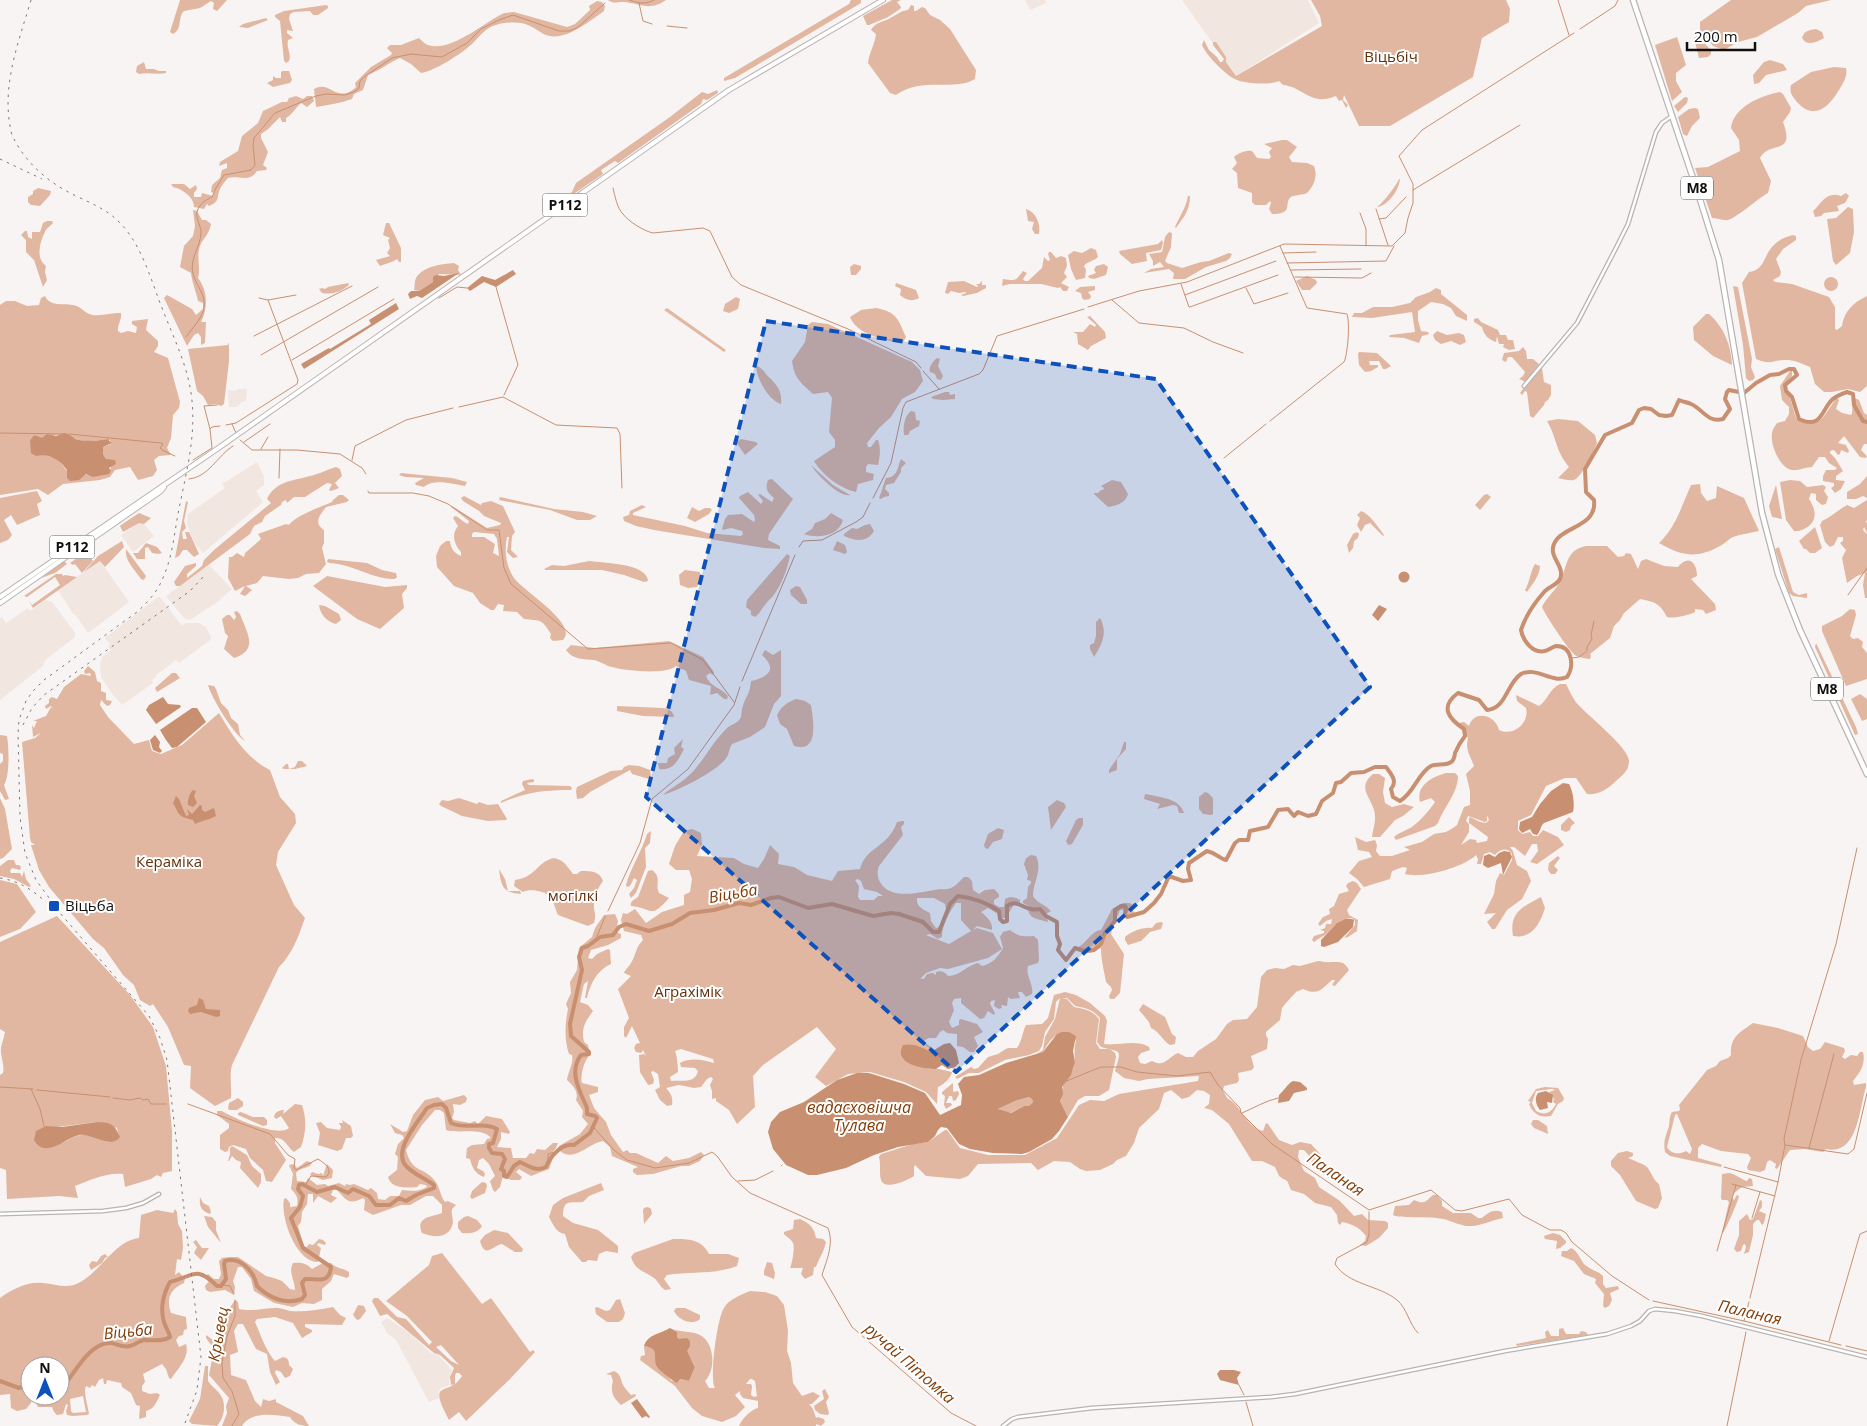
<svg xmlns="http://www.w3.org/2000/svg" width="1867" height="1426" viewBox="0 0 1867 1426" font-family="'Open Sans',sans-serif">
<rect width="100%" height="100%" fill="#f8f4f3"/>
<g fill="#f1e6e0">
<path d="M1025,0h20l1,3 -16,7z"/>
<path d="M1182,0h126l11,23 -83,53z"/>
<path d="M237,389h10l-1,12 -4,1 -6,5h-7l-1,-17 8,1z"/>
<path d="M257,462l7,14v9l-8,6 7,11 -60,51 -8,-9 -8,-19 1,-11 37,-26 -3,-4z"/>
<path d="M140,522l4,2 10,12 -21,16 -12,-17z"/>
<path d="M100,561l29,41 -41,31 -13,-19 -1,1 -16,-25z"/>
<path d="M209,565l23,24 -16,14 -26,17 -5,-1 -19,-23z"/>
<path d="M158,597h2l22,29 4,-3h13l7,4 5,11 -2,3 -30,22 -3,-3 -20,15 1,1 -5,4 1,3 -31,22 -8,-9 -13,-19 -1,-13 3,-8 8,-6 -3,-3 2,-3 -5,-6z"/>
<path d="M46,600l6,2 18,24 5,7v4l-30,23 -2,6 -43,34v-82l2,-1 4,6 22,-15 2,3z"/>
<path d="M387,1318l21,14 23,21 7,2 14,15 -3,11 1,4 -9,3 -3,4 1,6 -10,4 -33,-62 -9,-7 -6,-11z"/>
</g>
<g fill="#e1b7a1" fill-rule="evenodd">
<path d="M180,0h47l-10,11 -4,-2 1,-6 -3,-2 -11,7 -16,3c-7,7 -1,18 -11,23l-3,-2z"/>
<path d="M608,0h58c-17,12 -26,3 -43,2 -6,0 -10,2 -15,-2z"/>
<path d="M851,0h10v3l-126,75 -11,3v-3l125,-74z"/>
<path d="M892,0h9l-4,2 4,5 -1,2 -12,8 -19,8h-2l-4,-9z"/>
<path d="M1311,0h195l4,9 -1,13 -27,16 -9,39 -83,49h-31l-15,-31 -1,5 5,5 -2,3 -4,-8 -3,1 -3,-5c-4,1 -8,3 -12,3 -15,2 -25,-13 -41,-14l-4,-4c-8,4 -33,3 -42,-1 -11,-4 -31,-25 -35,-35l2,-5 5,10 8,7 3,5h2l2,-3 -11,-14v-3h3l10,15v5l10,14 86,-50 -2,-10z"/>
<path d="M1731,0h100l-25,6 -8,7 -41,24 -19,5 -14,8 -11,-4 -13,-16v-8z"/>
<path d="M597,1l5,1 3,4 -1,5c-13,9 -37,29 -54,25 -7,-1 -13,-7 -20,-10 -8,-5 -25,-4 -34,-1 -11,3 -15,10 -23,18 -10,10 -40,29 -52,30l-10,-9 -11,-6c-12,5 -21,13 -32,17l-5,15 -9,4 -2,5c-11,4 -24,6 -36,8l-2,-18c16,-10 23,16 42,-2l-1,-4 16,-16 20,-12 1,-2 -5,-5 3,-3h11l18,-7c3,3 6,6 9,7 22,8 57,-23 76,-32l10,-1 53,15 8,-3 15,-14 -1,-4z"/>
<path d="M326,5l2,1v2l-10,7h-5l-3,-4 -16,1 -4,2 -1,5 4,12 -6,-1v3l6,5 -5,2c-2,8 4,14 1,21l-3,2 -2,-2 -4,-40 -5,-4v-2l9,-4z"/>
<path d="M911,5l3,1v5h2l6,-4 3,1 5,7 10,5 10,9 26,41 -1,9c-22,13 -52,-3 -79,16l-6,-2 -22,-30c1,-10 7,-19 8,-29l-5,-4c5,-9 14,-8 21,-13 6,-3 9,-6 16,-7z"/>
<path d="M266,18l2,2 -20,8 -9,-1 4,-3z"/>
<path d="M1816,29l6,3 2,6c-7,4 -17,9 -22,0 2,-7 7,-8 14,-9z"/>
<path d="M1697,36l14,14v4l-3,3 -9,1 -5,-20z"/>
<path d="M1677,37l9,28 -10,8v8l6,11 -10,9 -17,-56z"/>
<path d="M1770,60l13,4 4,6 -21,5 -7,8 -5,1 -1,-9 11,-13z"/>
<path d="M144,62l2,7h8l5,2h7v2c-9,2 -18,-1 -27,1l-3,-2 1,-6z"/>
<path d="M1834,67l12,1c2,8 -3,15 -7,22 -10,17 -25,31 -42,12 -5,-6 -8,-10 -6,-17l20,-13z"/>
<path d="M283,71h6l3,9 -2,3 -17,4 -6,-4 6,-3v-4l3,2h5v-6z"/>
<path d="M717,90l1,3 -11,7 -4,-1 -2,5 -83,59 -3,-2 -14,9 2,4 -53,36 2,-5 20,-13 4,-9 94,-66 32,-25 6,2z"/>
<path d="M1780,92l3,2 8,14 -1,4 -7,10c13,35 -14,18 -23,36l11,23 -3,12c-11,6 -30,24 -40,27 -5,1 -11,-2 -16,-2l-17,-50 13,-1 32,-16 -1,-11 -8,-12c2,-21 31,-33 49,-36z"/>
<path d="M296,96l7,3 4,-3h5l2,5 -7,6 -6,-4c-6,5 -8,11 -15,15v4h-4l-2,-5 -13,13 -6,4v4l7,14 -5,13 4,3 -1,2 -9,1c-8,12 -18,4 -29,7 -3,3 -6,7 -8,11 -4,8 1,12 -11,17l-2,-2 -3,5 -10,-2c0,-10 -12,-18 -21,-20l-2,-3h13l6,5 6,-4 1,4 -3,4v4h7l1,-4 11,3 1,-3 -3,-1 1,-7 8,-7 2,-8 5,-2v-5l-8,3 1,-4 18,-11 4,-15 16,-13 5,-12 19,-9h5l2,-4z"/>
<path d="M1685,97l3,1 -1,5 -9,9 -4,-6z"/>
<path d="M1695,108l3,1 2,9 -8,8 -5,10 -4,-2 -5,-17 11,-8z"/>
<path d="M1282,140h5l10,7 -8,10 3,5 15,1 7,3c4,11 0,19 -7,27 -4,2 -13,2 -16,4 -8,6 4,17 -19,17l-3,-5 2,-6 -1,-2 -4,4h-11l-3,-3v-9l-14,-5 -1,-15 -5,-4 5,-6 -3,-6c4,-4 13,-7 18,-6l5,7 12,1 2,-2 -2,-5 3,-4 -8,-4z"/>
<path d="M1399,179h1c-1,11 -12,27 -23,28 5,-3 19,-21 22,-28z"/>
<path d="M38,188l13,3 -1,4 -10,11 -9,-1 -3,-3v-5l5,-3v-3z"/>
<path d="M1846,193l3,3 -4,7 -8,3 2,5 -15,2 -3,3 -6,1 -2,-6c10,-9 13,-20 28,-15z"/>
<path d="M1188,196h2c0,14 -6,21 -14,32l-1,-1c4,-10 11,-19 13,-31z"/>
<path d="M1848,207l5,2 1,23 -4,21 -14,12 -3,-4 -6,-42 9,-1z"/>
<path d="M1026,209c10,3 15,15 13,25h-4l-3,-5 2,-7 -6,-1z"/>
<path d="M193,210l4,1 5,9h4l5,4c-2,11 -8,14 -11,22 -4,11 1,21 -2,32 10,13 10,30 3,44h5l-1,21 -4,2v-8l-3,-4 -4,2 -7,11 -23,-48 3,-3 25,14 4,6 7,-6v-6l-5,-2c-2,-10 -6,-18 -7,-28l-11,-6 4,-21 9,-10 2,-10z"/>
<path d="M47,221h5l1,2c-2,3 -7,5 -8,9 -6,11 -9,27 1,34l-1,6 2,8 -4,7 -9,-27 -8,-8v-12l-5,-5 4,-4h2l1,6 4,2v-7h8l3,-9z"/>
<path d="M386,223h3l1,2 11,23v14h-2l-2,-3 -3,2 -14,5 -4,-6 14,-4 -3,-3 3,-5 -2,-8 2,-2 -7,-3z"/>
<path d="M1169,232l3,1 -1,14 -6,14 2,2 15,5 19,-6 8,-1 20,-8 3,1 -2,4 -4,3 -20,6 -21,12h-12l1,-6 -5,-4 -25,4 7,-4 13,-2 -4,-5 -7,4v-5l-4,-7 13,-2 3,-15z"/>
<path d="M1793,235l3,1v4l-13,9 -7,10 5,13 -1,4 -7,4 2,2 17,2 37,13 6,10v22l2,1 5,-4c2,-15 12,-24 25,-30v90l-7,6 -12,-3 -16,3h-8l-9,-8 -5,-17c-8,-3 -14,-7 -23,-7 -14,-1 -15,6 -31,-1l-14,-76 7,-11c17,-2 14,-18 26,-28 5,-5 11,-7 18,-9z"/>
<path d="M1162,240l1,3 -2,7 -15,3 1,8 -15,3 -12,-10 -1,-3 39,-7z"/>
<path d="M1091,248l5,2 2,7c-4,4 -10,4 -14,9l2,4 -1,8 -9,2 -5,-11 -3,-14 6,-4 8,2z"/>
<path d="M1049,252h2l5,6 5,-2 5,2 1,8 -3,7 3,4 -6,6 8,4 -2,4h-4l-3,-4 -2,1 -17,-4h-31l-8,2 1,-7c14,2 12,2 20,-8l4,2 -4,6 2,2h3l14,-13 2,-11 4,4 2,-1 -2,-6z"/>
<path d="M454,263l5,3 -1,4 3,5 -22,-1 -6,8 -14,9 -5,-1c1,-4 0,-8 2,-12 7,-12 26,-14 38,-15z"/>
<path d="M854,264l7,2v3l-5,6h-5l-1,-8z"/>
<path d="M1104,264l4,3 -2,8 -12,4 -5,-1 -1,-2 8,-3 -2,-3 2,-4z"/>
<path d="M1307,276l9,4 1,3 -7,7h-8l-6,-9z"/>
<circle cx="1831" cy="284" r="7"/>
<path d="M964,281l13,6 1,-1 -2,-2h3l3,-3v4h4v3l-9,5 -14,3 -2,-1 5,-2v-1l-7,1 -8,-2 -3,3 -3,-1 3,-11z"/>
<path d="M348,283l1,2c-9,7 -16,10 -27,8l-3,-4 3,-1 3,1 3,-2z"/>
<path d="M896,283l20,7 3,8c-7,4 -13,2 -19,-3l1,-6 -6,-3z"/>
<path d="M1095,286v4l-7,2 3,4 -1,3 -6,1 -2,-2 -1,-5 -6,-2 5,-4z"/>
<path d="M1733,286l5,1 14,72 -1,8 4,10 -2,3 -4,1 -3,-3 -3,-33z"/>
<path d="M1436,288l5,2v4l26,21v6l-11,-5 -5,-8 -8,-4 -12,-2 -13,9v9l3,11 7,1 1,2 -7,2 -3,7 -15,-5 -15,-1 1,-2 25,-3 -3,-20 -40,6 -20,-1 2,-4h8l11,-6h19l18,-4 6,-6 14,-5z"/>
<path d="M45,296c5,11 18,7 28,9 8,1 12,9 20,10 10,1 18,-2 28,-2 1,7 -4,12 -3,18l3,2 7,-2 8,2 1,-6 -5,-3v-3l16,-2 -2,11 12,11v5l-4,6 14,6 12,44 -1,6 -6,7 -2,23 -4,10 4,7 -12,1 -5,4 3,10 -4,6 -15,4 -8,-13 -15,3 -5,7 -10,3 -37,4 -15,11 -10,-6 -38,6v-190l6,-4h9l12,5 12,-1 2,-7zM64,434c5,1 7,3 12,5 8,4 25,1 33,0l2,5 -8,3v7l3,5 7,2 -3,9 -26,5 -17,-4 -9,-12 -15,-5 -13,-14 4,-5 8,4 3,-2z"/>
<path d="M736,297l4,2 -2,10 -9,4 -6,-2 2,-7z"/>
<path d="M667,308l59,42 -2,2 -60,-42z"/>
<path d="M876,308c21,4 22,11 30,29l-4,7c-18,-5 -44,-8 -52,-27l11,-7z"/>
<path d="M1706,314h3c15,13 22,31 23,51l-19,-9 -19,-16 -1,-13z"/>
<path d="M1090,316l15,16 1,6 -15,8 -3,4 -10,-6 -1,-10 -4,-2h10l7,-8 5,3 1,-2 -9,-8z"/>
<path d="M1478,318l3,4 17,8 2,5h6l2,5h5l2,9 -6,1 -6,-3 1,-3h-5l-2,-8 -1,6c-7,-2 -13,-8 -14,-15l-8,-5v-3z"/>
<path d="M812,322l16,2 84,38 8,8 3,11 -8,11 -13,7 -11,18 -12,11 -12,15 1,4h3l5,-7h2c3,8 2,17 0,25l-10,-1 -2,3v5l8,2 -1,6 -15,4 -2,8c-15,-3 -34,-17 -42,-31l21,-14v-7l-6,-8 3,-34 -4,-6 -15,2c-12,-11 -19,-16 -21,-33l13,-19 3,-17z"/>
<path d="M1437,331l10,4 12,-2 5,2 2,7 -6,3 -9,-4 -10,3 -6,-4 -2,-5z"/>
<path d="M229,342v19l-5,43 -3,2 -5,-2 -8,1 -5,-9 -6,-5 -9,-42 40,-4z"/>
<path d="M1523,347l3,4 1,8h6l6,5 -13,18 -7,-3 4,-3 2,-4 -13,-15h-4l-2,5 -4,-2 2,-7 15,-2z"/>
<path d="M1359,352l18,1 14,13 -5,3h-3l-4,-8h-10l1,4h8v2l-7,4 -6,1 -6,-7 -1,-11z"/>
<path d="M937,358l3,1 -2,7 5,10 -2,4 -4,-1 -2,-5 -5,-2c-2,-5 3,-11 7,-14z"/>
<path d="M756,365c9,5 8,8 15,14 8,9 11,13 10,25 -12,-3 -25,-26 -25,-39z"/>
<path d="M1540,366l2,2 2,14 7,3v10l-3,5 -3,2 -1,3 -11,13 -3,-2 -3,-24 -2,-1 -3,4 -2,-2z"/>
<path d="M1790,371h2v5l-7,9 -1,4 6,9 6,20c4,2 8,5 11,5 16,4 21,-16 30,-25l2,2 -3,9 6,4 9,2 1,-2 1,-14 2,-1 4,2 5,13 3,2v29h-3l-3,6 6,6 -1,2 -6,-1 -16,-21 -6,7 8,2 3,6 -1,2 -7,-3 -1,4 -2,1 -4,-5 -4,1v2l5,5 8,13 -7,5v4l9,1 -4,8 -6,4 -4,-5 3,-2v-3l-11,-2v-5l3,-6h9l2,-2 -8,-5 -4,-6h-6l-7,10c-6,0 -14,4 -20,3 -12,-2 -22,-25 -20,-36 0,-4 3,-8 5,-11l8,-2 4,-7v-7l-7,-7 -2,-14z"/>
<path d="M945,392h4l1,3 5,-1v5l-12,1 -10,-1 -2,-2z"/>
<path d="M911,411l4,1 1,8 4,1 -1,5 -9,5 -2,4h-4c-1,-8 0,-19 7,-24z"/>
<path d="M1558,419l20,2 17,14 2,8c-4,9 -15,34 -23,37 -5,1 -11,-1 -16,-2l11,-11c-14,-17 -12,-29 -22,-46z"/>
<path d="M741,439l15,3 2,2 -13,11 -9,-13z"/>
<path d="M901,459l5,4 -5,5v4l-7,11 -8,2 -1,4 4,4v3l-5,1 -3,2 -2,-1c3,-7 4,-13 7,-20 12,-1 11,-10 15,-19z"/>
<path d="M811,465l22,20 17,10c-10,3 -34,-21 -39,-30z"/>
<path d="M336,467l4,2 2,7 -7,7 4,5 -8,3 -2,-1 3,-6 -5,-1 -22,14h-11l-7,6 -1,-3 -4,2 -1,3 -16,11 -3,6 -8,4 -4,8 -70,52h-4l-2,-4 11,-16 11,-3v3l-9,8v4l15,-12 2,-6 10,-10 57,-47 -4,-4c8,-17 24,-18 39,-22 11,-2 20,-7 30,-10z"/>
<path d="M401,473l51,5 15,4 -2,4c-12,-2 -31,-8 -41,1l-8,-2 -1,-2 9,-5 -19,-1 -6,-2z"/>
<path d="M1867,476v22l-4,-2 -7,3h-9v-7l13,-8z"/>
<path d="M772,479l21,20 -24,35 -1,6 12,6v3l-16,-1 -110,-18 -18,-4 -12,-5 -1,-4 6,-2 1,-4 12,-6 4,2 -13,6v2l52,11 22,7 34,3 2,-2 -1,-3 -11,-3 -8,2 -1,-1 3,-10 3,-4 14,-1 12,8 1,-2 -1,-5 -15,-17 1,-2 8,-4 13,12 2,-3 -5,-6 2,-1 12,8 2,-4c-7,-6 -9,-9 -6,-18z"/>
<path d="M1112,480l9,2 7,12c-2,9 -12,12 -20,13l-14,-13v-1h4l3,-3h2l1,-2 -3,-2z"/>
<path d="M1790,480l10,1 7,6 16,-2 3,2 -2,4 4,6 -2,7 -4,1 -6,-5v-6l-5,-1 -2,6c7,10 9,22 -3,29 -5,2 -7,4 -12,3l-8,-11 -6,-38z"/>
<path d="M1700,484l1,9 6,8 9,-3 1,-12 27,12 15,33c-8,2 -18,3 -26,6 -5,2 -8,7 -13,9 -23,13 -39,10 -61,-3 17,-16 23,-38 32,-58z"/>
<path d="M1776,485l6,34 -10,-2 -3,-11z"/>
<path d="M37,491l5,10 -5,3 3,11 -23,10 -6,-10 -7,5 8,15 -4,5 -8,3v-45z"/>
<path d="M1487,494l4,3 -11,13 -5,-5 9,-10z"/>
<path d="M339,495h4l6,5 -2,2 -21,5c-6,8 -13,16 -2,23v13l-2,5 4,16 -7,9 -13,1 -8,4 -9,1 -26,-3 -6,7 -11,3 6,4 -7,6 -5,-2 5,-8 -10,5 -7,-13 1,-21h3l5,-4 7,4 1,-4 16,-14 -3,-5 28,-10 3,1c7,-10 32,-18 43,-23l1,-2z"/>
<path d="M464,496l17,9 1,-2 9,-2 12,5 12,26 -3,4 -1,14 7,7 -5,1 -6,-6 2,-15h-2c-3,14 -1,29 7,41 9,13 65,46 49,62l-10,1 -3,-3 1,-4c-10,-16 -10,-13 -27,-15l-7,-7 -14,-1 1,-6 -6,-1 -4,6h-3l-11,-7 -7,-10 -19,-7 -17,-19 -1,-11 4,-10 6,-5h4c1,8 4,12 11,15v-4c-7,-8 -10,-17 -3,-26l-5,-8 2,-2c5,1 7,6 13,8l1,-3 -18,-14 1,-1 35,22 13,-3 1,-2 -17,-7 -5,-5 -16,-10 -2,-3zM474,532l20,2 3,5 2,17 -6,-3 2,-9 -11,-7h-12v-3z"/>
<path d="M500,497l54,12 29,3 14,4 -7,4h-13l-27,-10 -51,-10z"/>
<path d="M1867,500v20l-2,3 2,-1v11l-3,-6 -1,3 4,4v64h-2l-2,-13 2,-12 -8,3 -10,7 -5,-25 4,-8 -6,-7 3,-2v-4h-5l-4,8 -4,2 -5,-5 -5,-17 2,-4c9,-4 16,-11 25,-16l7,3z"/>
<path d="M186,501l2,1 -4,19 2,7 -4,4 1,7h4l-2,-7h4l10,22 -5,3 -7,-7h-4l-4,6 -4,2z"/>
<path d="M692,507l7,4 6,-3h5l2,2 -3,4 -14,8 -8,-4z"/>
<path d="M1361,511c9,3 17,16 23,24l-1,1 -13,-13 -5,2 -4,7 -4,-7 3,-7 -3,-3z"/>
<path d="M139,513l12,5 -7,6 -5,-1 -16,9 -3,-6 1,-1z"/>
<path d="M831,513l12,7c-4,16 -25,19 -39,14l8,-5 3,-6 10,-4z"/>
<path d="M870,524l4,7c-7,12 -19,10 -30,5v-2l8,-6 5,1 8,-4z"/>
<path d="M1815,527l7,21 -7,5h-5l-4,-4h-2l-5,-8z"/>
<path d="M1357,532l2,2 -1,4 -4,3 -1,7 -4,5 -2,-8 6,-11z"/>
<path d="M122,541l2,6 -19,20 -5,-6 -16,11 14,-16z"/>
<path d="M837,541l8,4 2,7 -2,2 -12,-4z"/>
<path d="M146,543l11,4 5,6 -4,1 -6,-1 -4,-6 -3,1v11h-8l-4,-6h5z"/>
<path d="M1586,546h21l11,11 6,-1 2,-3 5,1 7,15 3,-8 5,-2 18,7 14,1c10,-13 19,-5 19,9l-6,3 24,25 1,6 -10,4 -3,-4 -8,-1v3c-6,3 -22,7 -28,5 -8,-15 -13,-15 -27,-18l-16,14 -4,7 -6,6 -4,12 -20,16 1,2 -1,3c-5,-1 -11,-1 -15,-4 -6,-4 -31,-42 -33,-48 4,-9 11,-14 16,-22 10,-16 6,-35 28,-39z"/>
<path d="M1779,547l14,45 6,3 8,-2v5l-14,-2 -4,-3 -14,-44z"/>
<path d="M126,549l20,27 -2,4 -3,-1c-6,-9 -17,-19 -15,-30z"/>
<path d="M85,550l8,11 -11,12 -7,-9 -2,1 -3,-2 10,-7z"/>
<path d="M787,554l3,2c-3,14 -8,28 -17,40 -3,3 -6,6 -8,9 -4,4 -5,9 -10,12l-4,-2v-4l-5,-4 1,-7z"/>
<path d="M328,559l39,4 15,7 14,3 1,4 -2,2c-19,1 -39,-12 -57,-15 -5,-1 -7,0 -11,-2z"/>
<path d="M64,561l3,3 -12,9 -14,5z"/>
<path d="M589,561c14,2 58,2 59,20l-4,1 -20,-7 -22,-5h-56l-2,-1 8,-4 12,1z"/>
<path d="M1535,564l5,2c0,10 -9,20 -13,26l-2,-2c5,-8 5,-18 10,-26z"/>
<path d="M685,570l15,2v9l-3,6 -9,1 -8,-3 -1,-10z"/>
<path d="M56,574h6l1,2 2,-1 12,2 -44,31 -4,-7 3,4 28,-20 -5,-8 -28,20 -3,-1z"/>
<path d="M327,576l58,11 22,-2v3l-5,6 2,14 -24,21 -23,-10 -44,-33z"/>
<path d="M796,586l4,1 7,13v4h-6l-10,-9 -1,-5z"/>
<path d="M319,605l6,1 14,8 2,6 -5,4c-9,-2 -16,-10 -17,-19z"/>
<path d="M1850,609l5,1 1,5 -6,21 3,3 5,-1 5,4 -1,5 5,6v26l-21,7 -24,-55v-5l20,-10z"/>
<path d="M237,611l3,3c6,17 20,36 -6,44l-10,-9 4,-13 -3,-3 -3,-14 5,-4h3l4,5 2,-3 -2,-5z"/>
<path d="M1100,618c8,14 2,27 -6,39l-4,-8v-4l4,-2 2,-7v-14z"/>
<path d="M669,641l34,16 11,15 -1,3 -3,-2 -4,3c4,11 16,12 22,20l-1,3h-3l-7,-6 -7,2 1,-9 -22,-6 -3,-9 -10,-5c-10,9 -50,5 -64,1 -6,-1 -12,-6 -18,-7 -10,-1 -21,0 -28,-10l5,-5 24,3z"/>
<path d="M1816,643l40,84 2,7 -3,1 -40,-88z"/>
<path d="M765,650l8,5 8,-5v46l-7,8 -9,23 -15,10 -18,7c-2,3 -3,8 -4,11 -7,15 -49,35 -65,40 7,-7 15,-10 22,-16 17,-14 25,-34 41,-50 5,-5 12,-5 15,-12 1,-3 0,-7 2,-11 3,-11 7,-11 8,-25 17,-4 27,-11 11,-26z"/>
<path d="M88,666l7,6 2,9 4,2v8l5,2v7l6,1 -2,4 -3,1 -6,-6 -1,5 8,12 26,27 15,-4 3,11 9,3 21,-9 37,-32c13,22 27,45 51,57l10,27 15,17 1,9 -18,29 -2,13 18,40 11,13c-7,19 -12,35 -26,49l-47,98c-3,11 0,22 -1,33l-16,8 -25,-18 1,-22 -7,-1 -16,-38 -15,-23 -3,2 -10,-6 -6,-15 -11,-10 -19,-27 -11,-9 -44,-52 -10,-17 -8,-25h4l-4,-3 -1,-4 -8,-96 13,-4 6,-5 -8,4 -1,-12 2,3 3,-7h-4l13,-5 5,-9 2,2 -2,-3 -5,3 -1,-3 4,-3v-4l3,-2 5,2 7,-12 17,-13 10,2 -1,-3 -5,1 -1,-3z"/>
<path d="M172,673h4l4,5 -23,14 -2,-4z"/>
<path d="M1560,684h6c3,6 6,12 9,17 10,13 54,46 54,60 0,11 -8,15 -15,22 -8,7 -16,12 -27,11l-11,-16h-11l-19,8 -15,29 -13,6v9l4,4 8,-2 3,4h5l5,-6 15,7 6,8 -27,19 -7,-2 8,-11 -1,-7h-5l-7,12 -11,-9h-4l3,4 4,14 10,6 4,10 -9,18 -15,11 -12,19h-3l-5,-7 9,-9 -12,1 10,-20 2,-13 4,-8 4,2 8,-15v-6c-5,-7 -12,-5 -17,1l-5,-3 -6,2 -3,10h-4l1,-5 -2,-4c-12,12 -53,24 -71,19l2,-6 -4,-1 -11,4 -2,8 -26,8 -7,-8 -8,-6 10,-12 13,-4 -3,-5 -11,-2 -3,-13 11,5 9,-2 2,5 -1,6 4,5h12l18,-6 -6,-3 18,-5 12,-8 12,-2 7,-4 4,-3 7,-18 6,-2v-14l-4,-17 8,-8c-4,-11 -9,-16 -6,-28l-10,-15 6,-1 5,4c5,-17 27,-11 30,4 14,7 31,-7 27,-22l-9,-7 -1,-6 23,11c9,-6 10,-17 21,-22zM1468,816l17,6 2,-1v-5l1,1 1,3 -3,3 -6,-1 -10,-5 -1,2v4l19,14 -1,4 -10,2 -1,-3 -6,-1 -9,6 8,-13v-8l-3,-3z"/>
<path d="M208,685l6,1 2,3 5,14 7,7 3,8 7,6 2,11 5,6c-11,-6 -34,-44 -37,-56z"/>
<path d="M1860,694l7,5v20l-5,2 -11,-22z"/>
<path d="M796,699l9,2 6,4c2,14 9,49 -17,41l-7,-17 -7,-5 -3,-9c4,-8 10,-13 19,-16z"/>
<path d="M617,706l46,2c6,1 10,3 11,9l-31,-1 -26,-5z"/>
<path d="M0,735l7,1c2,11 3,40 -3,49l5,14 -4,1 -5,-9v-27l3,-3v-7l-3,-1z"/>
<path d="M683,739l-2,8 3,2c-6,11 -10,22 -25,20l-1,-6h9l1,-5 7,-4 -1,-6z"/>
<path d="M1124,742h2v7l-9,10v11l-8,3v-3l11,-16z"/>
<path d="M298,761h4l5,5 -12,3h-11l-2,-1 4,-4h2l1,5 6,-2z"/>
<path d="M629,765l10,1 11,4 1,7 -2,2 -17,-5 -2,-4 -40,22 -7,6 -6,1 -1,-8 1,-4 34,-16 11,-1 2,-3z"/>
<path d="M1446,773h9l3,3c0,17 -14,31 -20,47l-3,3 -39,14 -2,-3c5,-5 12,-6 18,-10 9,-7 17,-16 23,-25l-4,-4 -11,4c-4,-17 12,-25 26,-29z"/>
<path d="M1373,774h6l6,4 -2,14 2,11 7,4 12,-3 10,3 -11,9 -8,4 -15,17h-8c1,-9 5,-17 2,-27 -4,-14 -17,-23 -1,-36z"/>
<path d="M532,779l2,1v2l-7,1 2,2 41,1 2,2 -1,2c-27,0 -45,2 -70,13v-2l24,-11 -3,-6 1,-3z"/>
<path d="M1205,792l3,1 5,5v16l-2,1 -8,-1 -4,-5v-12z"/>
<path d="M1145,794c14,3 35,4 39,19h-5l-2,-7 -4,-1 -16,4 3,-5 -16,-5z"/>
<path d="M0,798l5,11 7,40 -9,9 -3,1z"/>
<path d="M459,798l18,6 2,-2 9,3 10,-1 9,15 -1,1 -18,1 -26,-5 -21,-10 -2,-2 3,-4 6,1z"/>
<path d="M1057,800l7,3 2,4 -15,23 -3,-23z"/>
<path d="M1569,817l6,6 -4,3 -1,4 -4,2 -5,-2v-5z"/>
<path d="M1079,818h4v7l-11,19 -4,1 -2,-4 10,-21z"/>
<path d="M902,821h2v3l-3,3 2,8 -24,31c-2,6 -2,10 1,16 11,20 43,9 61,7 11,2 16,-5 23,-12h4l4,4 1,9 6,4 6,-4 9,-1 5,5v3l-5,3v4l5,3h5l1,-8c4,-3 11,-2 15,1v3l-7,3 -7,12h-5l-3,-4 -10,-6 -7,4c6,5 12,10 11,18l-15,-4 -4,4 4,-2 16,5 9,16 -14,9 -40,11 -8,-1 -14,5 -5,5h-2l5,1 3,-5 6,-1 3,2v-3c5,-2 9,0 12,4 12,0 19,-11 30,-13l4,3c10,-2 16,-9 21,-18l-3,-11 3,-5 7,-2c7,6 15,7 24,6l4,4 1,20 -1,3 -10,3c-3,9 6,18 4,28l-6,3 -4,-5h-4l2,6 -9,1 -3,-2 -1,9 -6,-1 1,3 -3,1 -5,-3 1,-6 -4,1 -1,3 5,9 -1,2 -6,-4 -4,7 -4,1 -19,-16v-5l-7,1 -2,4 2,7 -5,12 3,6 7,-3v-5l2,-1 16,5 6,8 -9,5 4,9 -4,6h-4l-7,-5 -6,-1v-12l-10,-1 -4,-3 -3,2 -4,6h-7l-4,2 -1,2 7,5v2l-3,2 -10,-5 -17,3 2,10 26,10h10l13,3c-1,6 -9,13 -14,15l-1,17 -11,-12 -22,-10 -34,-10 -22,2 -22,12 -11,-9 21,-28 -19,-22 -54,38 -10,11 2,31 -18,17 -8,-14 -13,-9v-3l-4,1v-8l-2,-6 3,-6 -2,-2 -4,2 -6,8 -7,1 -15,-3 -13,3c5,6 7,8 6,17l-5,1 -7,-6 -5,-10 5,-3 -2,-13 -5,-3 -2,1 3,8 -1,4 -5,1 -8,-13 -1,-17 5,-1 2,2 -3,-6 -2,3 -5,-1 -2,-4 2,-4 4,-1 -8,-17 -6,12 -2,-2v-9l5,-9 -11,-29 13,-13 -7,-3c2,-5 5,-6 7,-10 6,-10 4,-15 12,-23l-2,-5 -17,-4 -3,-11 2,-7 4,1 8,-5 11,14 16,-11 22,-7v-10l6,-3 2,-13 -3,-9h-13l-7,-6 6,-18 9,-15 8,-2 9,4 1,12 -5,11 37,2 10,6 14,4 6,-9 6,-14 9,9 -1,10 16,3 13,8 25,6 6,-10 22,-2c5,-22 28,-21 37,-47zM858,879l3,2 3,8 13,3 6,4h-5l-4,4h-14l-2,-3 1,-11 -4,-6zM917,898h17l11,6 1,6 -7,17 -3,1 -5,-7 -1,-8c-7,-4 -14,-6 -13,-15zM956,903h5v17l10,11 -22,13 -23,-9 4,-1 8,5 4,-2c0,-13 7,-24 14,-34zM681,1049l32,10 1,4c-11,-3 -23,-6 -34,0l1,4 14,1 3,3c-3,13 -15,9 -27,10l-1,-4 8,-5c0,-4 -1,-17 -3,-21z"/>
<path d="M998,828l6,2 -2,9 -9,3 -5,7 -3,-1 -1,-3 4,-11z"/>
<path d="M651,831l-1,12 -5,5 1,19 -10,26 -5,5 -2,-4 5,-6 3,-8 -3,-2 -4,8 -3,1 -1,-2c5,-18 16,-34 21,-51z"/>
<path d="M1031,855l5,1c7,14 -3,26 -3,40 4,7 13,9 18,15l-5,3 2,8c-10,-3 -21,-3 -20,-16l-5,-3v-2l4,-3 1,-11 3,-4v-2l-4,-1 1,-5 -4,-11 2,-6z"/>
<path d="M1558,856l2,2 -6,8 4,4 -3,4h-4l-3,-4 1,-7z"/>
<path d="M554,858c10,2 13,8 19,16h4l4,-3c9,0 19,0 22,10 -4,6 -9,14 -9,22 -1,9 3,9 0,20l-6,3 -30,-11c-2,-4 -5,-16 -8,-19 -5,-5 -21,-8 -27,-4l-9,-6 1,-6c22,-3 21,-18 39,-22z"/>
<path d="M8,860h6l2,5h3l2,2 -1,3 -8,-2 -2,3 1,2h9l2,4 2,-6 2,8 5,7 -2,1 -15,-8 -14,-3v-10z"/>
<path d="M499,869l6,10 3,12h12l1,3c-19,-1 -20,-9 -22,-25z"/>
<path d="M652,870c10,7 3,14 7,23l10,5c-19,22 -16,10 -38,8 -1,-5 3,-6 7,-9l10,-26z"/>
<path d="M0,880l17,4 19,28 -16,17 -20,8z"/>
<path d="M1353,881l4,2 4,6 -14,21 2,5 9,5 -1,11 -9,6 -4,1 11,-13v-4l-3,-3c-16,2 -16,8 -27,17 -3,2 -8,4 -11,7l-2,-2 2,-4 10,-3v-2l-4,-1 5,-2 1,-4h5l1,-5 -6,2 -6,5 -2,-2 5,-7 7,-3 -1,-5 5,-3 5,-12 10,-3 -3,-5 2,-3z"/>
<path d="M1541,897l4,11c-5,16 -13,31 -32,28 -4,-23 9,-29 28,-39z"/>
<path d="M1123,903h7l3,2v6l4,3 -1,2 -10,1 -3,-7h-3l-8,20 -1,4 13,20 -4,39 -6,6h-4l-1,-3 3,-6 -1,-3 -5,-5c-2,-11 -5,-23 -5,-34 -14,8 -10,4 -24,3v-3c10,-5 14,-17 24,-18l11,-21z"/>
<path d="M615,914l3,7 -2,11 5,2v4l-13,7 -17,5 -3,8 4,1 5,-5 11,-5 2,1 1,14c-14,6 -21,20 -24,34h-2l3,-17 -4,3 -4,18 8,3 5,6c-8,11 -12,17 -9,31l4,3 2,10c-6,5 -10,21 -8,28l16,4v5l-9,3 5,13 12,14 5,13 12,17 4,-2 3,3h6l22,10 8,-7 7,5 16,-3 12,-6 3,3 -4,6 -11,5h-8l-28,8 -16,1 -4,-3v-3l5,-2 -26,-11 -2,-9 -7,-6c-15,2 -30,24 -45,8l1,-3 21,-12 8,-10 -6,-7 1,-6 -7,-11c3,-9 -3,-14 -9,-20 1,-9 7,-17 5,-25l-3,-1c-5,-15 -4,-30 -1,-45l-2,-5 5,-11 -1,-11 7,-12 2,-22 13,-11 3,-9 9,-13z"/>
<path d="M57,916l73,79 23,32 13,39 6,65v40l-9,2 -2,4 -4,-2 -6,4 -26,8 -2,-13c-16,-2 -33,6 -48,12l3,12 -19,-2 -52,3 -1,-29 -6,-2v-93l3,-2c2,-8 -3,-17 -2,-25 1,-6 3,-10 4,-16l-5,-3v-87zM97,1122l20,6 2,9c-7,13 -26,-4 -38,-2 -7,1 -13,5 -19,8l-5,-16z"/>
<path d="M1161,922l2,1 -2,6 -11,3 -9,9 -13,4 -3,-5v-3c7,-6 18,-10 27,-9l4,-5z"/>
<path d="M1318,961c4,0 9,2 13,1 10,0 13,-1 18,8l-14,16 -3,-1 3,-5h-3c-10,9 -14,16 -29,9l-7,3 -10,11 -4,5 -2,12 -14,12v3l2,4 -1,10 -16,7 3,11 -2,3 -14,3 1,7 -2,3 -13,3 -1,4 4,8c15,8 18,28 36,33l3,-8 2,1 11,16 13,5 8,-3 11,2 10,11v10l10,10 8,2 2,6 -4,1 -25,-18 -1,-8 -7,-8h-5l-1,7 6,14 11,7 4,9 21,14 14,15 8,-2 6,6 17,1 3,2v5l-9,10 -13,8 -6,-1 5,-4 1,-5c-6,-8 -13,-12 -24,-14l-2,3 -2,-2 -1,-8 -6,-8 -16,-4 -11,-9 -13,-4c-6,-15 -2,-6 -12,-14l-4,-9 -13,-6h-10l-23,-37 -17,-14 -8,-2 5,-4 1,-9 -6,-4 -7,-1 -8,7 -7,2 -11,-9 -7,3 -5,16 -20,19 -5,15 -8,13 -9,4 -4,4 -13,6 -14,1 -6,-2 -10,-7 -16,-1 -16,9 -7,-7 -53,1 -10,12 -8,3 -34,-3 -11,-11 -1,2v9c-6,4 -29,15 -33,4 -2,-5 0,-16 -2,-23l2,-3 32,-10 15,-2 17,-12h2l13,18 28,7h37l32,-17 22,-33 11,-5 14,1 15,-7 79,-13 1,-5 -51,3 -9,2 -15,-3 -9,-7c7,-24 6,-18 -14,-24l-4,-5 3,-24c-8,-9 -14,-10 -25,-12l-8,-8h-5l5,1 7,8c11,2 18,3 25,12l-3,24 4,6h10l5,4 1,4 -7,33 -10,6h-14l-7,4 -10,17 -8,-16c2,-5 1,-10 3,-15 2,-8 9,-10 11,-21 2,-9 -1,-14 2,-24l-7,-9c-13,-1 -20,9 -26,20l-9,4 9,-6 2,-13 10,-18 5,-21 -4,4 -2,17 -9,13 -3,14 -3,5 -10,4 -24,5 -26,13h-10l-12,6 -2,-2 16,-10 3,2 4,-1 10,-11 10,-3 6,-4 4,-2h9c5,-7 5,-15 9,-23l16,-1 6,-6 6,-23 11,-3 11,3 14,8 15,13 2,5 -3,23c14,2 32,-5 45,3l1,3 -9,3 -3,4 2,6 5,1 7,-3c13,7 16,-4 26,-8l8,4h7l5,-6 18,-12 11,-15 6,-4 14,-1 10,-12 4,-30 6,-7 8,-2 9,1 9,-4 7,1z"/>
<path d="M1143,1004l22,13 7,17 4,3 -1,7 -5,1c-8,-5 -11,-14 -19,-17l-2,-6 -10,-12z"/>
<path d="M1753,1023l25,5 25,8 5,11 5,4 7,-2 5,-7 19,6 1,3 -3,6 3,2 6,-4 6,1 3,-4h3c3,12 -3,20 -10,29l1,4 12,-2v4c-7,22 -8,69 -40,62l-3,3 -18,-3 -15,1 -13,19 -2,-1 1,-4 -6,-4 -3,2 -2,8 -5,2 -12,-2 -1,-3 4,-9 -3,-4 -27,-3 -19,-7 -4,4v10l22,6 2,1 -1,2 -51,-11 -5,-4c-2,-12 1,-16 4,-26 1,-5 0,-9 3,-14l7,-1 1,-2 -1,-4 28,-35 9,-4 4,-5 8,-3 3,-3c-1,-18 8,-22 22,-32zM1677,1114c5,12 10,23 15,35l-2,5 -4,-3c-7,4 -15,3 -19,-4l8,-32z"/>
<path d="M953,1083v9l5,-1 1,3 -3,6 -3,1 -1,-5h-3l-3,7h5l1,2 -6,4 -2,-4 1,-9 -3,-2v-2z"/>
<path d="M1545,1087l13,1 6,10 -1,3 -5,3 -7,12c-11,2 -18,-2 -22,-12l2,-2 -3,-1 8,-12zM1552,1089l3,1 -6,2 5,7 -1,3 3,2c-5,9 -11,12 -20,7l-4,-8 4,-12z"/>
<path d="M464,1095l3,3 -1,4 -6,3 -7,-1 1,8 -2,6 2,2 16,3 5,-2 3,3 8,-8 16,3 8,13 -1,2 -8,-2v7l-4,8 14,1 2,10h13l4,-5 4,1 3,-5 8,1 8,-7h5l-2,5 -5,6 2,4 -4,11 -18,7 -12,-7 -3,3 6,5 -2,3h-9l-8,-4 -3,11 -5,5 -2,-2 -3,-9 5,-5 -6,-12 -6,-6 -4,2 -2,8 6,3 2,3 -1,3c-9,-3 -12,-10 -14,-18l-4,-1 1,-10 5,-3 12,-1 3,-5 4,-1c-9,-11 -32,-4 -45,-8l-2,-17 -4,-3h-5l-13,15 -16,25c6,24 18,16 29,31 5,6 5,15 10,21l3,-1 8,4 -4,4c-1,5 1,9 1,13 -3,17 -19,16 -31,11 -7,-16 9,-16 20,-20v-8l-9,-9h-7l-16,9h-9l-28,10 -9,-5 1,-10 -2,-2c-14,7 -16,3 -26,-8h-4l-2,5 6,3 -6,5 -13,-7 -5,7v-9h-5l-1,10 -5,8 -1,10 -3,4 6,20 3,1 2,-3 4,1 6,-6 4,1 3,3 -1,2 -7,-2 -1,2 4,3 -3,14c-22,0 -38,-45 -34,-63l2,-1 4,5v4l7,-1c2,-8 -1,-12 -6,-17l2,-15 -4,-9 5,-1 3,4 10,-7 5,2c-3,6 -12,4 -16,10l1,8 9,1 2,-4 9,7 8,-1 3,2 11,-3 6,3 1,-2 4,1 4,-1 14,6 3,-2 6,5 1,6 7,1 5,-4h9l3,-6c9,1 17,2 25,-3l-1,-2 -6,-1 -3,3c-10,1 -26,2 -29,-10l9,-7 1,-13 -3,-3 3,-10 6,-6 -2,-3 -7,-2 -5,-9 13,8 4,-1 6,-16 12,-15 13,-3 5,4z"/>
<path d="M1029,1097l3,2 1,3 -4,4h-5l-14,7 -9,-2 -3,-2 17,-8z"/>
<path d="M238,1098l5,4v4l-6,4h-7l-2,-1 1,-6z"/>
<path d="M295,1104l7,1c5,15 4,28 -1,42l-7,5c-7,-5 -9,-15 -19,-14v5l11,17 -14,22 -6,-1 -3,-11 -13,-12 -4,-9 -13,-4 -4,2 -1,4 -3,1 -5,-3v-14l9,-7v-4l-12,-9v-4h5c11,7 56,27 67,17l-8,-12 -5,3 -2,-2c1,-5 5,-7 10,-7l-1,4z"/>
<path d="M241,1112l12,5h11l3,3v5l-4,1 -25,-11v-2z"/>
<path d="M342,1120l9,6 2,10 -2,2h-5l-4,11 -5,2 -19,-6 2,-12 -4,-10 5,-1 6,6 13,2 1,-3 -2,-4h4z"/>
<path d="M1533,1120h5l9,6 1,8 -14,-6 -3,-4z"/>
<path d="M232,1146l15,9 5,11 9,8v8l-3,6 -18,-20 1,-6 -5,-2 -4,-4 -3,5h-1l2,-7v-6z"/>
<path d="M1627,1151l6,2v3l-5,2c6,3 14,5 19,9 5,6 6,13 12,17l3,14 -4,10 -3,1 -19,-8 -16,-26 -9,-9v-5l7,-8z"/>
<path d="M327,1164l6,6 -1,8 -9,2 -13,-5 2,-3 6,2 4,-1 1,3z"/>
<path d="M1729,1173c7,1 13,7 18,8l2,-3 3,1 1,7 -11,1 -9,7 -1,4 2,2 3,-5 2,1c0,3 -13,33 -16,37h-1l7,-31 -2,-2h-5l-1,-2 1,-24z"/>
<path d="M482,1182l4,1 1,3 -2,7 -13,6 -2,-2 2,-6z"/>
<path d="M601,1183l3,7 -15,6 -6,6c-13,1 -20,-3 -20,14l10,7 25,7 20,16v7l-12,-2 -7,3 -2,7 -9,-1 -2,2h-4l-13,-15 -4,-13c-9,-1 -12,-10 -16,-17l4,-12 10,-7z"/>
<path d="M1433,1195h4l5,6v5l11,7h18l7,5h4c7,-6 12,-9 20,-6l1,6c-11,2 -20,7 -30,8 -12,1 -20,-5 -30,-7 -11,-3 -43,0 -50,-4l2,-9 14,-1 5,-5c11,5 12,1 19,-5z"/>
<path d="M200,1197l3,6 6,3 2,6 -1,2c-9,-3 -11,-8 -10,-17z"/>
<path d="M1760,1200l2,1v6l-3,4 7,3 -2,9 -2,2 -3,-5h-2l-4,4v11l-4,17 -5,2 2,-7 -1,-3 -2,1 -2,6 -4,1 -3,-3 5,-14v-14l8,-7 3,6 3,-1z"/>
<path d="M648,1207l3,2 1,5 -8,10 -1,-14 1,-2z"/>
<path d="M175,1209l2,3 1,12 4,7 1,17 -2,12 -4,-1 -2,16 4,-3 6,7 -1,4c-14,6 -18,16 -13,30l15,4 1,12 -3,1 -1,5 -4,1 -3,4 3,7 7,-3c4,14 -8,24 -15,35l-2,-1 -3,-9 -4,-5 -19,10 2,8 -3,4v5l8,3 7,-1 3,2c-4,8 -6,14 -14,16v6l-7,2 1,-13 -4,-1 -5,-12 -9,-6 -1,-4 -14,-3 -1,4h-2l-1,-6 -4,2 -4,7 -3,-2 -2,3 -4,-2c-3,6 2,20 3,28l-2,1 -15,1 -5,-1 -1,-4 2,-6 -2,-1 -3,10 -6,1 -3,-3 -2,-5h-14l-4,-8h-2l-1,4 -5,6 -9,2 -6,-3 -1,-14 -10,1v-97c12,-9 28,-17 43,-15 11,1 20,5 31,2 25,-9 39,-44 65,-47l2,-23 16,-5 16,3zM30,1366h30v30h-30zM83,1396l3,16 -13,1 -2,-2 -1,-12z"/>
<path d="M204,1216l8,1 4,5v8l5,13 -13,-16z"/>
<path d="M468,1216l9,4 5,6c-4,7 -13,8 -20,7l-4,-5v-6l6,-5z"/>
<path d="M800,1219c10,5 14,8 16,19l7,1 3,3c-2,10 -7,16 -10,25h-2l-1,8 -8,4 -4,-5 2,-6h-13c2,-4 5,-20 3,-25 -1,-3 -6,-6 -9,-9v-2l9,-3 1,-9z"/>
<path d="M494,1230l14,3 15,16 -1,3h-7l-13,-8c-10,2 -17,15 -22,-3l5,-6z"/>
<path d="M1553,1233l7,2 6,6v2l-6,5 -4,1 1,-8 -12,-2 -1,-3z"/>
<path d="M673,1239c16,0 28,0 36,15h19l11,4 -2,8c-23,9 -46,5 -70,9l-3,4 7,10 -6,1c-5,-3 -6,-8 -11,-12 -10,-8 -18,-6 -23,-21l3,-4z"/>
<path d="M196,1240l6,8h7l-8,12 -7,-7 3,-6 -4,-5z"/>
<path d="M1571,1248c9,4 9,15 17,19 5,4 10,4 15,9v8l3,4 12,-2 1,3 -9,4 2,7 -3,6 -4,2 -2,-2 1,-12 -9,-11 1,-4 -12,-5 -10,-13 -13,-5 1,-5h5z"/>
<path d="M442,1253l40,51 9,-6 39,54 3,-2 2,2 -25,27 -44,42 -7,-9 -10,8c-23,-43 0,-22 13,-44l-3,-3h-3l-1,3v8l-4,1 -1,-8 4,-9 -14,-13 -6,-2 -47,-39 -7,2 -8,-15 2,-3h4l19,19 9,2 23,26 3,-3 -25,-26 -21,-15 43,-36 3,-9zM441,1345l18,20 -8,-4 -15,-14z"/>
<path d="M105,1254l3,3 -3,1 -3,5 -11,7 -2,-5 3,-4 5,1 4,-6z"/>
<path d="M229,1257h9l28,19 8,2 8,3 8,8 5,1c0,-9 -7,-18 -2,-27 8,-1 13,0 19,6l11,-6h8c4,5 12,5 18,9v4l-2,2 -13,-4 -3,7 -9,8v11l-8,4 -12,-1 -9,4 -19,-4 -20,-12 -3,-12 -9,-12h-4l-5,14 2,6 -1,8 -9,-5 -15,2 -4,-2 -1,-4 4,-5 -3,-2 1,-4 1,-1 6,5h5l2,-5 -2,-13 3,-3z"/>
<path d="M767,1262l5,1 3,10 -1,6 -10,-4v-4z"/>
<path d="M750,1291l15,1 12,4 7,9 4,26 -1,20 4,12 2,20 9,13 11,-4 7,4 -8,8h-3l4,5 3,9 2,-1 6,2 1,3 -4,4 -5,-2v2h-77c3,-7 11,-16 19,-18v-7l-15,-3 -3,-4v-3l-5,4 10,12 -9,9 -14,6 -20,-6 -10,-8 -17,-22 -35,-26 1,-4 4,-1 -1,-9 6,1 5,4c4,17 6,17 17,30l8,-2 9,2 6,-14 -1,-3 -17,-27v-5l-5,-3c9,3 20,2 28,6 15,8 16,35 5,46l4,7h6c-6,-9 2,-70 9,-80 5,-9 17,-13 26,-17zM750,1379h2l3,2 2,15 -3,1 -3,-2 1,-9 -1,-2h-5z"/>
<path d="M620,1299l5,14 -2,6 -4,3h-12l-11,-8 -1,-6 2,-1 9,4 4,-1 6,-10z"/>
<path d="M235,1300l3,2 1,7c13,3 24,-1 36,-1 4,-1 10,2 15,3 15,1 28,-1 43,-4l7,8 6,3 -4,7 -37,-1v3l7,3v2l-10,6 -9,-15 -18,-6 -18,2 -2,3c6,13 10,28 20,39l8,-4c5,1 6,3 6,8l4,4 -3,7 -5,2 -4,-6 -5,-2 -1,3 5,9 -4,3 -6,-13 -3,-18 -11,-5 -13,-25h-5l-4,7 4,21 -8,3 1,20 15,5 9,21 6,6 2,-8 6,2 7,-2v3l27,14 6,10c-8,0 -15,-2 -19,-9 -15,-2 -38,-7 -48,9h-20l5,-13 -1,-7 3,-8 -20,-23 5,-26 -8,-11v-3l10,7 7,-24z"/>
<path d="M358,1305l6,1 2,5 -6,8 -3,1 -4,-5z"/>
<path d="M676,1308h9l15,7v4c-8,7 -22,1 -26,-8z"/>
<path d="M1563,1328l3,6h13l2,-3 5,1 2,3 -71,11 -1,-2 30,-6 -1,-6 3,-2 3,6h8v-7z"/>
<path d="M205,1366h3v15c3,5 7,7 11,12 8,9 6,24 -2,33l-25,-2 -3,-3 11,-22z"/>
<path d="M614,1371c7,3 6,7 9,14 2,3 5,7 8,10l4,-1 1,2 -15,9c-8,-7 -11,-14 -8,-24l-2,-6 -5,-1z"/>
<path d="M825,1389l4,8 -3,5 3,11 -1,2 -8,-1 -5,-4 -1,-4 10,-7 -2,-8z"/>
</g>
<g fill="#c89070" fill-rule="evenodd">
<path d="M513,270l3,4 -20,13 -12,-5 -14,9 -3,-3 15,-12 13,4z"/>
<path d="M459,273l-37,25 -5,-2 -7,3 -2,-5 3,-3h8l14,-9v-5l3,-2 8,1z"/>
<path d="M396,303l3,6 -95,60 -3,-5 28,-16 1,1 41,-25 -2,-4z"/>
<path d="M64,433c7,1 9,6 15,7 11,2 21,0 30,-1v2l3,2 -9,4v7l3,5 9,1 1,4 -7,4 2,3 -2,3 -16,3 -7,-3 -7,6 -9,1 -3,-3v-8c-7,-10 -18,-17 -31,-14l-5,-3 -1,-13 4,-5 8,3 5,-4 9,2z"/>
<circle cx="1404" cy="577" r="5.5"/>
<path d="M1379,605l8,4 -9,12 -6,-6z"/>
<path d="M163,697l5,7 12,1 1,2 -25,17 -10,-14 3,-5z"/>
<path d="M192,708h5l9,14 -29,25 -5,1 -6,-8 -6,-10z"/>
<path d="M155,735l5,7 -1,5 3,4 -2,2 -7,-3 -3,-10z"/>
<path d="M1563,783l6,1c4,7 6,20 4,28l-29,11c-4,3 -3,8 -7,12l-4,-1 -3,-5 -8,4 -3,-4 1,-7 12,-5 8,-13 11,-13z"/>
<path d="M193,790l3,1 -2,5 3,7 -4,4 -5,-2c-1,-4 2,-13 5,-15z"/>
<path d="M176,796l3,3 7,17 3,-1 -2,-6 5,5 8,-9 2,1v4l3,2 9,-4 2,8c-7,4 -13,4 -21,8l-2,-4c-15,-4 -13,-4 -20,-17z"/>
<path d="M1504,851l6,1 2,5 -9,18 -2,-12 -13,5 -5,-3 1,-9 5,-2 6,3 4,-4z"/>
<path d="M1345,919h7l2,1 -1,7 -15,15 -14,5 -3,-1v-6l16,-17z"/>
<path d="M199,998l4,2 3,9 14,1v6l-4,1 -15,-5 -11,2 -2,-3 1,-3 8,-3z"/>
<path d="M1062,1032h7l7,4 -3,15 2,11 -4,13 -9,12 1,7 -3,7 8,16 -9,14 -7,8 -23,13 -7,2 -29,-1 -23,-4 -11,-5 -12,-16 -6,-1 -3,3 -3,6 -7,6 -30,5 -24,8 -28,13 -29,7h-9l-22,-10 -13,-16 -5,-17 3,-10 9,-10 24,-10 33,-22 20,-7h12l35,11 21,9 15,22 21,-10 1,-10 -4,-11 6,-7 15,-2 27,-12 37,-11 14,-18zM1029,1097l3,2 1,3 -4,4h-5l-13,7 -13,-4 17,-8z"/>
<path d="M950,1043l6,7 3,13 -4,4 -7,2 -6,-4 -6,4c-12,0 -44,-5 -33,-24 11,-2 18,2 28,7l13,-8z"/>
<path d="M1293,1081l7,1 7,6v2l-13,3 -5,8 -11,2 1,-8c5,-4 8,-11 14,-14z"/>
<path d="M1546,1091l7,4 -1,8 -5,-1 1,6 -8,2c-4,-5 -6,-12 -2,-17z"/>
<path d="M97,1122c14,1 17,1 23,15 -8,13 -29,-4 -41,-2 -14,3 -34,25 -45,5l2,-9 10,-5 16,1z"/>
<path d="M670,1328l7,4v5l2,2 8,-1 3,3v5l-3,5 8,16 -6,14 -9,-2 -3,4c-4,-2 -17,-12 -20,-16 -5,-11 4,-18 -13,-21 4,-12 16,-12 26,-18z"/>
<path d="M1220,1370h14l7,2 -4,6 2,7 -19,-5 -3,-6z"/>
<path d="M637,1399l13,18 -1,1 -3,-2 -4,2 -11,-15z"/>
</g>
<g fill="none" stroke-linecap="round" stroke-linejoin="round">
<g stroke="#c89070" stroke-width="1">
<path d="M629,0c9,3 17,5 25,0"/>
<path d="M1558,0l11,35"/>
<path d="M639,3l4,18 9,3"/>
<path d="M667,26l20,2"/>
<path d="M1580,29l35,-23 3,-6"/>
<path d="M613,188c2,8 4,20 10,26 6,8 21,17 30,19l50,-5 7,3 22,46 9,8 107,44 68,33 5,6"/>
<path d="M1413,190v-6l-14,-28 23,-26 152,-97"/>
<path d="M1376,209l12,36"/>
<path d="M1360,213l6,16v17"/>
<path d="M1379,219l7,-1 20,-21"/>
<path d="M1283,253l33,-1"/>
<path d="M1287,263l99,-2 8,-15"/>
<path d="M1291,270l70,-1"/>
<path d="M1295,277l67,1 9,-5"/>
<path d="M1181,284l8,23h1l88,-32"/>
<path d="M496,287l22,78 -14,30"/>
<path d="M1246,288l8,16 34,-11"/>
<path d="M1185,295l91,-34"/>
<path d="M259,298l9,2 28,-5"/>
<path d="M439,298l18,-11 10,1"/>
<path d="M1112,300l27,23 45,5 29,14 30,11"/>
<path d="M1088,307l51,-16 48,-9 97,-38 108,2 13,-13 3,-15 5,-15v-13l107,-65"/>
<path d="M254,336l98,-50"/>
<path d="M186,337c6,-9 17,-19 18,-30 2,-12 -8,-22 -11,-33 -4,-16 8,-27 8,-42 0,-7 -7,-15 -3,-23 3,-6 8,-9 14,-12l4,-9 8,-13 27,-5 4,-5 -2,-20 1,-7 21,-25 41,-17 10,-2 19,1 9,-3 5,-4 1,-7 4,-4 28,-19 19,-4 31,3 25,-14 14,-14 18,-9 14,-5 46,16h10l8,-3 28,-25"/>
<path d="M261,355l117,-68"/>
<path d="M292,360l102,-61"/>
<path d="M923,371l16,18"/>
<path d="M459,407l44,-10 53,28 61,3 3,6 2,54"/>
<path d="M1270,421l74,-59c4,-8 6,-40 3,-48l-40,-6 -27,-62"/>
<path d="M232,424l4,9"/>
<path d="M226,425l10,-2 61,-39 1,-4 -30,-80"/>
<path d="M210,429l-6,-23 13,-1"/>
<path d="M0,433l65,1"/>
<path d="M69,434l92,9 2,1 -3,4 2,2 13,6"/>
<path d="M240,440l12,10h45l43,4 22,14 4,6"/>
<path d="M244,442l26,-18"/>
<path d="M261,449l7,-12"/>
<path d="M1224,458l42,-34"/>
<path d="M193,460l19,-12 -2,-19 2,-2 8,-1"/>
<path d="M352,460l3,-14 51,-26 47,-12"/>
<path d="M279,478l1,-29"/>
<path d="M189,479c20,-2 28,-23 44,-33"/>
<path d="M368,491l1,2h44l16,3 19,8 39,26h12l5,38 7,16 77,65 83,-6 32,17 31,42"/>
<path d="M873,498l18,-35 12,-55 3,-6 73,-28 4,-4 14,-34 87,-27"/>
<path d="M799,547l4,-6 19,-1 34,-18 7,-5 7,-14"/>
<path d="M1848,595l19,-27"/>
<path d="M1572,658l7,-1 8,-6v-4l5,-8 -1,-4 3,-14"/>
<path d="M742,681l53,-126"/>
<path d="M608,911l32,-68 12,-44 36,-30 46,-64 6,-18"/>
<path d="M595,941l10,-24"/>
<path d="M1064,1082l37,-15h20l16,5 40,4 33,-4 8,13 22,23 1,5 31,31 97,66 62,-20 24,20 7,1 47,-12 13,16 28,15h11l5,3 6,9 40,34 37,24"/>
<path d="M0,1087l33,2"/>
<path d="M31,1089l9,20 4,17"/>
<path d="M37,1090l73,7"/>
<path d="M113,1098l17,2 10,-2 3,2 5,-1 3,5h15"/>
<path d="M188,1104l82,30 18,21 7,4 -1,9 2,2 22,-11c6,4 11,7 11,14l-3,4 -15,-1 -6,10"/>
<path d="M1242,1113c12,-5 23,-12 36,-15"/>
<path d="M594,1128l20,22 13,10 28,8 34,-5 23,-11 5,4 15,21 18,16 78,35c6,16 -1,31 -6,47l30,52 99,86 25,13"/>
<path d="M1785,1145l63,9 6,-5 13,-56"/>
<path d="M1809,1148l25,-94"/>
<path d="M548,1162v-8l7,-2"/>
<path d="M781,1166l1,-1"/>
<path d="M1724,1167l54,15"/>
<path d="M738,1181l17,-1 18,-9"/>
<path d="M1732,1184l43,12"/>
<path d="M1369,1212v22l-2,8 -30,16 -2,6c13,21 44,21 62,36 10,8 12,24 21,33"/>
<path d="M1752,1218l8,-26"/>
<path d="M1717,1251l19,-66"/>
<path d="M222,1285l8,1 4,8"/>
<path d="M1750,1298l28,-116 7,-37 -1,-6 17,-79 35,-116 21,-96"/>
<path d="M1653,1301l91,20 97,24"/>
<path d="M1744,1321l5,-19"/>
<path d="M1829,1341l31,-107 7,-3"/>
<path d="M1846,1346l21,5"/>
<path d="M1239,1385l5,10"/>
<path d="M1246,1402l7,24"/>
<path d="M232,1426l7,-12 -7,-23 -9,-13 -1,-15 5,-27 8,-20v-16"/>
<path d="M1727,1426l19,-94"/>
</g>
<g stroke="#c89070" stroke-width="4">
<path d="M0,1381l19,7 11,-4"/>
<path d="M60,1384l6,-1c11,-14 25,-41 45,-40 6,1 12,5 19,3 5,-1 8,-5 14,-6 9,0 19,2 26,-3 -1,-6 -5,-10 -6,-15 -4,-13 -1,-28 6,-40 24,-6 26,-17 47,4h4l5,-7 -2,-15 1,-3c16,-5 29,11 32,25 12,12 28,19 45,13l3,-4 -3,-12 3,-4c12,-1 24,6 26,-12l-28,-19 -12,-30 9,-11 3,-11 -5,-7 1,-4 3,-1 15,8 18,-5 13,6 5,-4 16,7 7,9h14l9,-7 7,3 10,-6 18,-7v-3c-8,-6 -20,-11 -27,-18 -16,-15 11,-45 20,-59l7,-3 8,-1 4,4 5,15c14,7 33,-2 46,6l-4,14 -4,1v4l3,5 10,1 3,5 -4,10 3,2v5l3,1 7,-11 6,-4c9,4 16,10 26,5 4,-10 15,-24 28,-22l16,-12 7,-15 -2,-2 -8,-2v-6c-7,-17 -19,-36 -6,-53l8,-1v-2l-18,-16 -1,-12 12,-54 -3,-13 3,-9 6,-2 12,-9 13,-2 6,-8 7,-3 23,7 23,-7 18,-11 24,-3 25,-7 12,2 20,-7 8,-1 29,11 24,-4 41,12 18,-3 8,1 24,8 10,10h6l11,-28 8,-8c16,2 28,6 41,15l1,8 3,3 4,-1v-15c10,-7 15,2 24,3 3,1 6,0 9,0l6,7 11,6v14l3,8 -2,6 8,10 9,-12 9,3 10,-1 7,-6 4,-11 10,-12v-11l6,-4h4l1,2 -1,6 2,3 17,-5 10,-9 7,-9 8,-18 14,5 8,-1 -3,-11 1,-6 18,-12c10,2 12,8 19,9l9,-17 4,-3h9l2,-9 18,-4 10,-17 10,-1 6,7 4,-4 10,4 8,-2 6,-13 11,-8 3,-10 5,-1 10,-9 13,-1 11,-5h11c5,7 12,14 5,22l2,8 7,4c14,-8 18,-28 31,-35 6,-3 18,1 22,-6 1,-1 2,-6 2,-7 3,-7 6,-12 10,-17l-1,-7c-15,-10 -25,-22 -6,-36l21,7 8,10c19,-1 20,-27 34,-36 16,-8 31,10 46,3 7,-10 6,-31 -11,-31 -4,1 -7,4 -11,5 -13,3 -22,-11 -24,-21 5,-15 14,-28 24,-39 5,-5 12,-6 15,-12 6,-15 -16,-23 -3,-40 11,-13 40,-14 37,-39l-8,-8 -1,-23 20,-34 27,-12 7,-13 5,-2 7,1 8,6 7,1 6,-1 7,-15c4,2 8,2 12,4 12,5 16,19 32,15l7,-10 -5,-10 2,-7 2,-2 15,3 12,-10 14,-8 9,-1 10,-5h5l3,6 -12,10 1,6 6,6 7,22c21,10 22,-6 31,-17 4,-5 11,-8 17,-10l6,2 1,11 9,16 4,1"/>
</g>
<defs>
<g id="minor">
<path d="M1524,386l53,-63 39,-75 12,-24 28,-92 6,-9 10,-7"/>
<path d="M0,1214l103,-3 23,-3 17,-5 16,-9"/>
<path d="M1003,1426l9,-7 6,-2 74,-9 179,-11 24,-3 210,-43 102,-17 24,-8 9,-5 9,-10 6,-2 20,2 27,5 165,41"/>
</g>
<g id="major">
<path d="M0,597l217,-148 512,-359 154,-90"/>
<path d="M0,603l161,-112 3,-4"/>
</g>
<path id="highway" d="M1633,0l65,193 21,67 43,253 16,61 22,56 67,144"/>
</defs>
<use href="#minor" stroke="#b7b4b2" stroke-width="5"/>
<use href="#major" stroke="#b7b4b2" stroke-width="6"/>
<use href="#highway" stroke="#b7b4b2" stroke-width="7"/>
<use href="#minor" stroke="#fff" stroke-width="2.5"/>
<use href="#major" stroke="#fff" stroke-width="4"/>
<use href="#highway" stroke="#fff" stroke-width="4.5"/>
<g stroke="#7c7978" stroke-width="1" stroke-dasharray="2.5 5" stroke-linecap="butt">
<path d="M31,0c-13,44 -31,89 -19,135 13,28 37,48 64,61 17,8 32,14 45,28 21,22 30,56 41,84 12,31 27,60 30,93 4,38 -7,76 -14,113 -4,22 -6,45 -16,66 -5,12 -15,23 -25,32l-93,68 -11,11 -7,10 -7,19 -1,14 2,83 5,36 11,27 24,33 89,103 11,22 7,22 34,297 -4,33 -13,36"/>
<path d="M0,159l42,20"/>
<path d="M23,725l9,-17 12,-13 146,-104 15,-16"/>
<path d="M0,878c19,3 31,11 46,24"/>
</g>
</g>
<path fill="#0d52bc" fill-opacity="0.2" stroke="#0d52bc" stroke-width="4" stroke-dasharray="10 6" stroke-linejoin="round" d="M766,321l390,58 214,308 -414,385 -310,-275z"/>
<rect fill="#0d52bc" stroke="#fff" stroke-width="2" x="48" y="900" width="12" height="12" rx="2.5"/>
<g text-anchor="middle" stroke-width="4" stroke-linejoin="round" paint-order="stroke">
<g fill="#fff" stroke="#585857" stroke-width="1">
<rect x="1681" y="176.5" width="32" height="23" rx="4"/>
<rect x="542.5" y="193.5" width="45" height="23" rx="4"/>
<rect x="49.5" y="535.5" width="45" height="23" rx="4"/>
<rect x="1811" y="677.5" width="32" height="23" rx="4"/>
</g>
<g font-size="14" font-weight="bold" fill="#11100f">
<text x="1697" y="193">М8</text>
<text x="565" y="210">Р112</text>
<text x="72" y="552">Р112</text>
<text x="1827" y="694">М8</text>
</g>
<g font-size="15" fill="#642f0a" stroke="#fff">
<text x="1391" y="62">Віцьбіч</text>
<text x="169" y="867">Кераміка</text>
<text x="573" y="901">могілкі</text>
<text x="688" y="997">Аграхімік</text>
</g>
<g font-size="15" fill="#11100f" stroke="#fff" text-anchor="start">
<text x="65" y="911">Віцьба</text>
</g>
<g font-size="16" font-style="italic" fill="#833d08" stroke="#fff">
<text transform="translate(733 893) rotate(-10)" y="6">Віцьба</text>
<text x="859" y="1113">вадасховішча<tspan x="859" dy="18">Тулава</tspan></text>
<text transform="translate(1336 1174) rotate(34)" y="6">Паланая</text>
<text transform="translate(1750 1312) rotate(13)" y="6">Паланая</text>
<text transform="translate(128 1331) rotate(-6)" y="6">Віцьба</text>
<text transform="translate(218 1334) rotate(-80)" y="6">Крывец</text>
<text transform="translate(910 1363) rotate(41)" y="6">ручай Пітомка</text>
</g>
</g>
<g transform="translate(45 1381)"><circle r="24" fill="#ffffff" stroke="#a09f9f"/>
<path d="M0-4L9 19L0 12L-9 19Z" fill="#0d52bc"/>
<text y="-8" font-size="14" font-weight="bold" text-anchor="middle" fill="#11100f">N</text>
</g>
<path d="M1687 42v8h68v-8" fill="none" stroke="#11100f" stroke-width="2.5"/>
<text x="1694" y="42" font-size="15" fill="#11100f" stroke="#ffffff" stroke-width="4" paint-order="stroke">200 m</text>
</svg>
